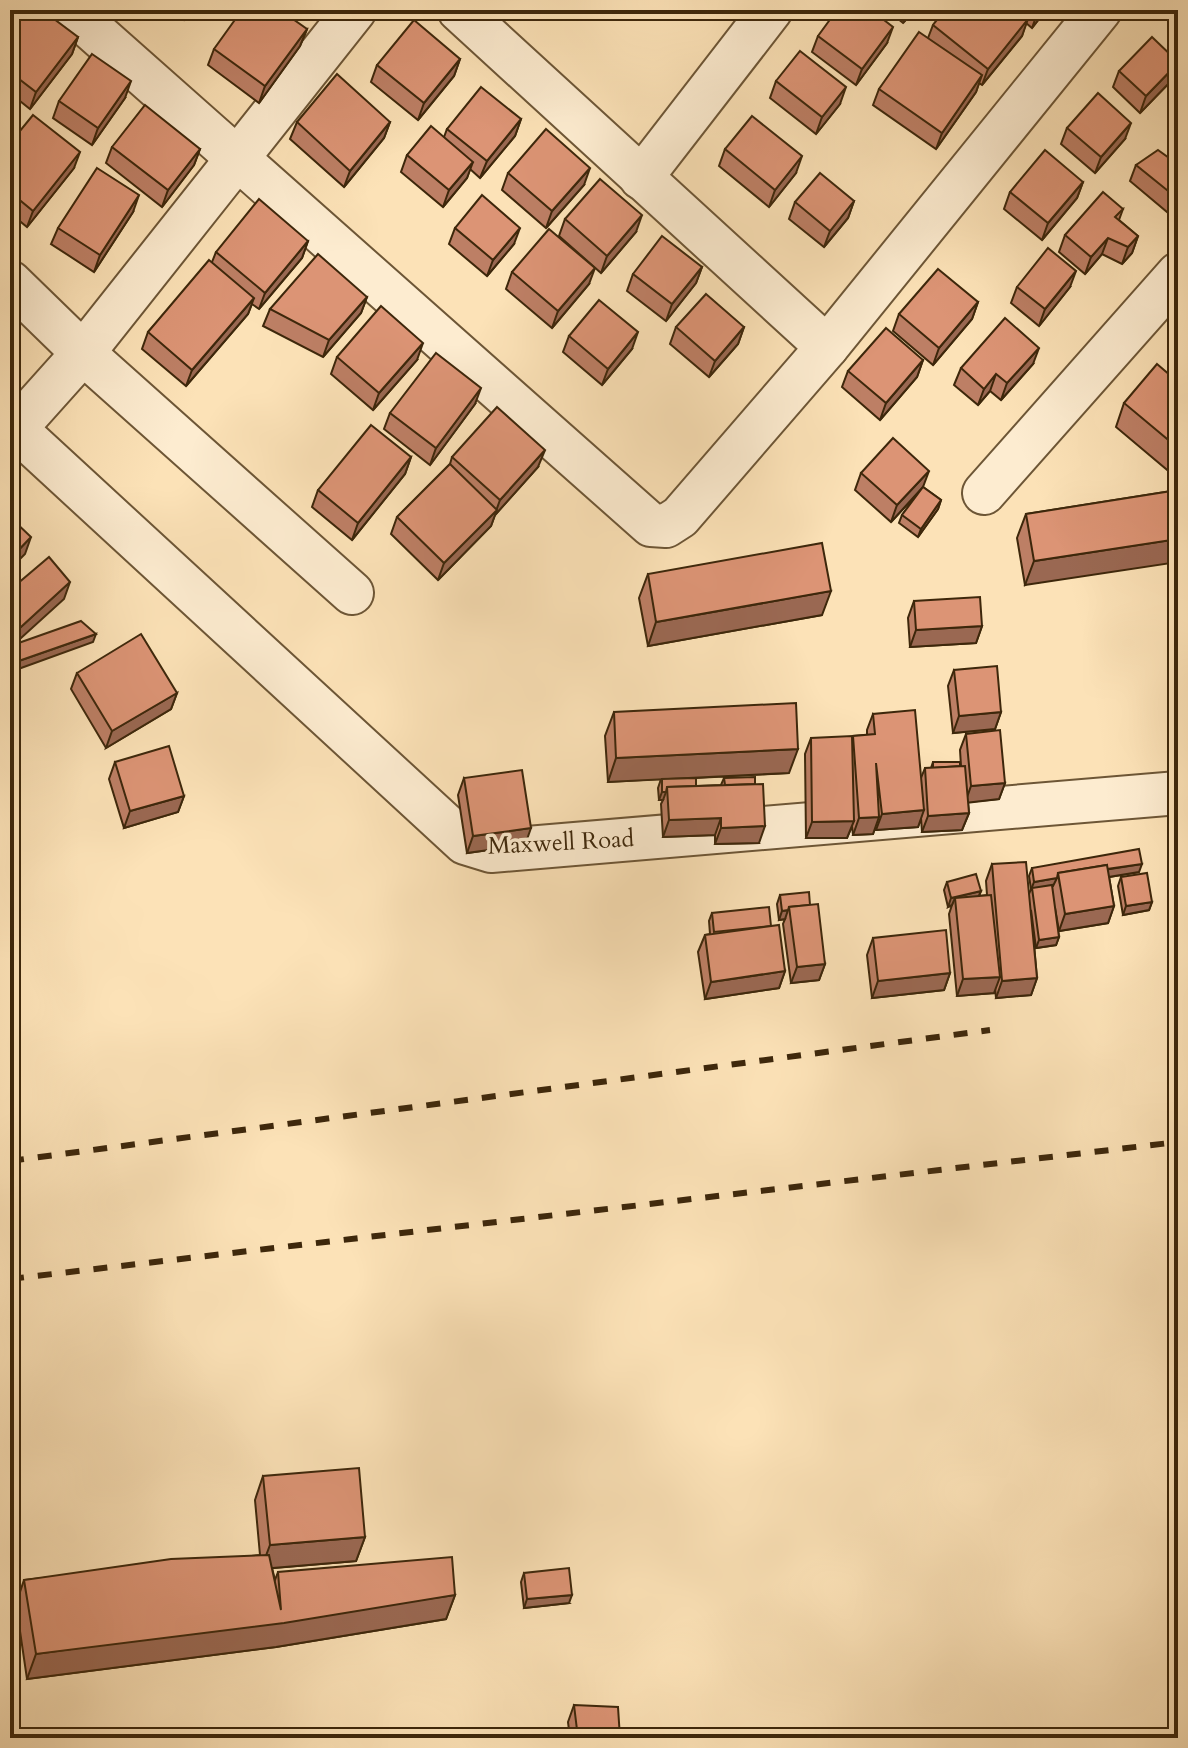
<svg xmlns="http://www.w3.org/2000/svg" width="1188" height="1748" viewBox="0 0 1188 1748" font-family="Cardo,serif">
<rect width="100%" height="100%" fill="#fce2b7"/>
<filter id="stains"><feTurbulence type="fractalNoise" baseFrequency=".0025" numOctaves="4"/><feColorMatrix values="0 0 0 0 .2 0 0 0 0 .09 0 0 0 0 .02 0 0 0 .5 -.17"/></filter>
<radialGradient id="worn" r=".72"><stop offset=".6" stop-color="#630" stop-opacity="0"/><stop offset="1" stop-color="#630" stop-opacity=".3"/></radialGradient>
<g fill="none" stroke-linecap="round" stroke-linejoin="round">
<defs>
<g id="minor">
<path d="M70,10l581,515 15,1 14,-9 147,-170 273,-337"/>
<path d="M459,10l368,337"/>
<path d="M641,178l130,-168"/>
<path d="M10,282l73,71 269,240"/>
<path d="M10,424l455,419 26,8 687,-58"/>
<path d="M15,429l68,-76 272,-343"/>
<path d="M984,493l194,-219"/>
</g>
</defs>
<use href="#minor" stroke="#6d5636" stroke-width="46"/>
<use href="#minor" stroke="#fdecd0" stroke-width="42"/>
<g stroke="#3d270b" stroke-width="6" stroke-dasharray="14 14" stroke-linecap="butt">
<path d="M10,1161l980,-131"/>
<path d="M10,1279l1168,-137"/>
</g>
</g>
<g fill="#bd7f65" stroke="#3d270b" stroke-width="2">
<path d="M153,10h40l-9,10z"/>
<path d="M887,10h28l-12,13z"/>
<path d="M945,10h101l-14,18 -6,-5 -4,13 -40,49 -3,-2 -3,9 -40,57 -63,-44 6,-16 49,-51 5,-13z"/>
<path d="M1178,19v22l-8,-8 3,-8z"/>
<path d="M307,29l-7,17 -41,57 -51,-38 6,-16z"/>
<path d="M10,33l68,4 -6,17 -42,55 -20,-16z"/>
<path d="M818,36l69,7 -31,42 -44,-33z"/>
<path d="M460,59l-6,17 -36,44 -47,-38 6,-17z"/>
<path d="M1178,62l-5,17 -33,34 -27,-26 6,-16z"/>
<path d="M776,81l64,23 -24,30 -46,-36z"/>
<path d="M125,98l-33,47 -39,-27 6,-17z"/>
<path d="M521,119l-6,17 -35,42 -10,-9 -3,9 -24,29 -42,-35 6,-17 37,-18 3,-8z"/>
<path d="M297,122h93l-6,16 -40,49 -54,-48z"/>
<path d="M1178,126v19l-5,-4z"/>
<path d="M1067,128l58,11 -30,34 -34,-29z"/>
<path d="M10,143l64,25 -47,59 -17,-14z"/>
<path d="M112,147l88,2 -6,16 -32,42 -56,-44z"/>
<path d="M725,149l71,24 -27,34 -50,-41z"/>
<path d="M1178,152v59l-5,6 -43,-36 6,-16 36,-5z"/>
<path d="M508,173l76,12 -38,43 -44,-38z"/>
<path d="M1083,182l-6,16 -35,42 -38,-31 6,-17z"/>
<path d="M854,201l-6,17 -24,29 -35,-28 6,-17z"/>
<path d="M1123,209l-4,11 19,16 -6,17 -10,11 -20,-10 -17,20 -26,-22 6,-17z"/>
<path d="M133,212l-39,60 -43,-28 7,-16z"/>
<path d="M565,219l71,13 -35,41 -42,-37z"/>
<path d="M455,228l59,16 -27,32 -38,-32z"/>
<path d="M308,241l-6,17 -43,51 -7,-5 -4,10 -62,72 -44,-37 6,-17 64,-70 4,-10z"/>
<path d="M702,267l-6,16 -30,38 -39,-30 6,-17z"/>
<path d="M512,272l77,12 -37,44 -46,-39z"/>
<path d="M1017,287h53l-31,39 -28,-23z"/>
<path d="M367,297l-6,16 -38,44 -60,-31 7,-17z"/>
<path d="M978,302l-6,17 -39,46 -40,-34 6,-17z"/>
<path d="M676,327h68l-6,17 -29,33 -39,-33z"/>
<path d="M569,336l63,13 -30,36 -39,-33z"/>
<path d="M337,357l80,3 -44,50 -42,-36z"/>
<path d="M923,360l-6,17 -37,43 -38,-33 6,-16z"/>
<path d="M1033,364l-32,36 -11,-9 -12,14 -24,-20 7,-17z"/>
<path d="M1178,382v97l-62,-52 8,-24z"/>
<path d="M475,404l-45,61 -46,-36 6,-16z"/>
<path d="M411,457l-6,17 -53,66 -40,-33 6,-17z"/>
<path d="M452,457l86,10 -43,48 -4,11 -53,54 -47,-46 6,-17 53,-53z"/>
<path d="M861,473l62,14 18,13 -3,9 -20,28 -19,-14 3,-8 18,-24 -29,31 -36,-32z"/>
<path d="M1178,490l-153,95 -8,-47 9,-24z"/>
<path d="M648,574l174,41 -174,31 -9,-48z"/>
<path d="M914,601l68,25 -6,17 -66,4 -2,-29z"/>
<path d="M954,670l47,42 -6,17 -42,4 -5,-47z"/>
<path d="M77,673l100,20 -6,16 -65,39 -35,-59z"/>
<path d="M614,712l175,61 -93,5v8l25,-1 3,-7 35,65 -44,1v-9l-52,2 -2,-33 2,-4h-4l-1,-12 3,-9 -53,3 -3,-46z"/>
<path d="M873,714l48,64 4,-10h6l2,-6 28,4 -1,-16 6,-16 39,49 -6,16 -31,3 1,11 -7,17 -40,2 -1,-14 -3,9 -42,3 -1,-2 -2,6 -20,1 -1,-9 -5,12h-41l-1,-84 6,-16 41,2 1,-4 14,-1v-5z"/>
<path d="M115,762l69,34 -6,16 -54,16 -15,-49z"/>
<path d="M464,778l61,67 -58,8 -9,-58z"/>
<path d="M992,864l37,30 2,-5 -2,-13 3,-8 107,4 -30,5 5,29 -6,17 -49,8 -4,-23 4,29 -3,8 -20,3 -5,-38 6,68 -6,17 -35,3 -1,-10 -1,5 -37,3 -8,-82 3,-9 -4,2 -4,-17 3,-8 34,9 -2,5 8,-1 -1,-14z"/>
<path d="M1121,877l31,25 -3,8 -26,5 -5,-29z"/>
<path d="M780,895l30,10 15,59 -6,16 -28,3 -8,-59 2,-5 -6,1 -2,-16z"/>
<path d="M712,913l59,13 14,45 -6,17 -74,11 -7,-47 7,-17 5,-1 -1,-13z"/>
<path d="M873,938l77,35 -6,17 -72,8 -5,-43z"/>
<path d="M263,1476l102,61 -9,24 -84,7 3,12 3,-8 177,23 -9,24 -170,28 -249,32 -11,-75 8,-24 236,-25 -5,-55z"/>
<path d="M524,1573l45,30 -45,5 -3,-26z"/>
<path d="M574,1705l46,33h-50l-2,-16z"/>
</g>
<g fill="#9a6852" stroke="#3d270b" stroke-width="2">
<path d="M188,10h5l-9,10z"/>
<path d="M908,10h7l-12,13z"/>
<path d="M1039,10h7l-14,18 6,-17z"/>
<path d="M1028,19l-6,17 -40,49 6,-16z"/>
<path d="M893,27l-6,16 -31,42 6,-16z"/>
<path d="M307,29l-7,17 -41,57 6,-17z"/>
<path d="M78,37l-6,17 -42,55 6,-17z"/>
<path d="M460,59l-6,17 -36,44 6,-17z"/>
<path d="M1178,63l-5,16 -33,34 6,-17z"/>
<path d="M982,75l-6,17 -40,57 6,-16z"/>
<path d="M131,81l-6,17 -33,47 6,-17z"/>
<path d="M846,87l-6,17 -24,30 6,-17z"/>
<path d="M521,119l-6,17 -35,42 7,-17z"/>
<path d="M390,122l-6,16 -40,49 6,-16z"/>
<path d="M1131,123l-6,16 -30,34 6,-16z"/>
<path d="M200,149l-6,16 -32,42 6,-17z"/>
<path d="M80,152l-6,16 -47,59 6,-16z"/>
<path d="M802,156l-6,17 -27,34 6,-17z"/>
<path d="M473,162l-6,16 -24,29 6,-17z"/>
<path d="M590,168l-6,17 -38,43 6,-17z"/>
<path d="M1083,182l-6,16 -35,42 6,-17z"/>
<path d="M139,195l-6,17 -39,60 6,-17z"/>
<path d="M854,201l-6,17 -24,29 6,-16z"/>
<path d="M642,215l-6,17 -35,41 6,-17z"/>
<path d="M520,228l-6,16 -27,32 6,-16z"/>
<path d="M1138,236l-6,17 -10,11 6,-17z"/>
<path d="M1108,238l-6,16 -17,20 6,-17z"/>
<path d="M308,241l-6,17 -43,51 6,-16z"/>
<path d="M702,267l-6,16 -30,38 6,-17z"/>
<path d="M595,268l-6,16 -37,44 6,-17z"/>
<path d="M1076,271l-6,16 -31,39 6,-17z"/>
<path d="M367,297l-6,16 -38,44 6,-17z"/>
<path d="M254,298l-6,16 -62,72 6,-16z"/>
<path d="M978,302l-6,17 -39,46 6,-17z"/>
<path d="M744,327l-6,17 -29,33 6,-16z"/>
<path d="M638,332l-6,17 -30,36 6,-16z"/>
<path d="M423,343l-6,17 -44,50 6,-17z"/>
<path d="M1039,348l-6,16 -32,36 6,-17z"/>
<path d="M923,360l-6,17 -37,43 6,-17z"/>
<path d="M996,374l-6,17 -12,14 6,-16z"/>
<path d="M481,388l-6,16 -45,61 6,-17z"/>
<path d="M545,450l-7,17 -43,48 -4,11 -53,54 6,-17 52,-52 4,-11z"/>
<path d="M411,457l-6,17 -53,66 6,-17z"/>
<path d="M929,471l-6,16 -32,35 6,-17z"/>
<path d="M941,500l-3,9 -20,28 3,-8z"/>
<path d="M31,537l-6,17 -15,15v-10z"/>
<path d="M1178,539v23l-153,23 9,-24z"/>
<path d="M70,582l-6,17 -54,49v-11z"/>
<path d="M831,591l-9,24 -174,31 8,-24z"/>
<path d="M982,626l-6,17 -66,4 6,-17z"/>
<path d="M96,634l-3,8 -83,30v-8z"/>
<path d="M177,693l-6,16 -65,39 6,-17z"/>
<path d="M1001,712l-6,17 -42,4 6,-17z"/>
<path d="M798,749l-9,24 -181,9 8,-24z"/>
<path d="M1005,783l-6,16 -34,4 6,-17z"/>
<path d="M662,792h4l-3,8h-4z"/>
<path d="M184,796l-6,16 -54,16 6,-17z"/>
<path d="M924,810l-6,17 -42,3 6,-16z"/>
<path d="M969,813l-7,17 -40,2 6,-16z"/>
<path d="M879,817l-6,17 -20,1 6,-17z"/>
<path d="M721,818l-6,17 -52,2 6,-17z"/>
<path d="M854,821l-7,17h-41l6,-16z"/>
<path d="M765,826l-6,17 -44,1 6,-16z"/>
<path d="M531,828l-6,17 -58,8 6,-17z"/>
<path d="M1142,864l-3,8 -79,13 -1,-8z"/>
<path d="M1057,878l-4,8 -22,4 3,-8z"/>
<path d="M981,891l-4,9 -22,-2 -3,7 -4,2 3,-9z"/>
<path d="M1152,902l-3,8 -26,5 3,-9z"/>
<path d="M1114,906l-6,17 -49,8 6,-17z"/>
<path d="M788,910l-3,9 -6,1 3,-9z"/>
<path d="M1059,937l-3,8 -20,3 3,-8z"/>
<path d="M825,964l-6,16 -28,3 6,-16z"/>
<path d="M785,971l-6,17 -74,11 6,-17z"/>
<path d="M950,973l-6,17 -72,8 6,-17z"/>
<path d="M1000,977l-6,16 -37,3 6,-17z"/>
<path d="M1037,978l-6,17 -35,3 6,-17z"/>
<path d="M365,1537l-9,24 -95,8 9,-24z"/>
<path d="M455,1595l-9,24 -170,28 -249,32 9,-25z"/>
<path d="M572,1595l-3,8 -45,5 3,-9z"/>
</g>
<g fill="#dc9475" stroke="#3d270b" stroke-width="2">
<path d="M28,10h14l36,27 -42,55 -26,-20v-39z"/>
<path d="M242,10h38l27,19 -42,57 -51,-37z"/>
<path d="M837,10h34l22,17 -31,42 -44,-33z"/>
<path d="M945,10h72l11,9 -40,50 -55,-44z"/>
<path d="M1178,19v11l-5,-5z"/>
<path d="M414,20l46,39 -36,44 -47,-38z"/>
<path d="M919,32l63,43 -40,58 -63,-44z"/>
<path d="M1152,37l26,25v1l-32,33 -27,-25z"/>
<path d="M800,51l46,36 -24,30 -46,-36z"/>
<path d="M92,54l39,27 -33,47 -39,-27z"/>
<path d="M337,74l53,48 -40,49 -53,-49z"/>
<path d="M481,87l40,32 -34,42 -40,-32z"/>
<path d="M1098,93l33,30 -30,34 -34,-29z"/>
<path d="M145,105l55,44 -32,41 -56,-43z"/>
<path d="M33,115l47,37 -47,59 -23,-19v-49z"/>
<path d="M752,116l50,40 -27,34 -50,-41z"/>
<path d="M431,126l42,36 -24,28 -42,-35z"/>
<path d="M546,129l44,39 -38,43 -44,-38z"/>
<path d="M1045,150l38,32 -35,41 -38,-31z"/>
<path d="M1158,150l14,10 6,-8v47l-42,-34z"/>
<path d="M97,168l42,27 -39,60 -42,-27z"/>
<path d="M820,173l34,28 -24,30 -35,-29z"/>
<path d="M600,179l42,36 -35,41 -42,-37z"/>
<path d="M1103,192l20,17 -8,8 23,19 -10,11 -20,-9 -17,19 -26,-22z"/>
<path d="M482,195l38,33 -27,32 -38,-32z"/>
<path d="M259,199l49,42 -43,52 -49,-41z"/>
<path d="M549,229l46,39 -37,43 -46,-39z"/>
<path d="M662,236l40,31 -30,37 -39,-30z"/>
<path d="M1048,248l28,23 -31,38 -28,-22z"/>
<path d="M318,254l49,43 -38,43 -59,-31z"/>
<path d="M209,260l45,38 -62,72 -44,-38z"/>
<path d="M938,269l40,33 -39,46 -40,-34z"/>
<path d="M706,294l38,33 -29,34 -39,-34z"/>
<path d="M599,300l39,32 -30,37 -39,-33z"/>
<path d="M381,306l42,37 -44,50 -42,-36z"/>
<path d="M1005,318l34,30 -32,35 -11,-9 -12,15 -23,-21z"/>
<path d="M886,328l37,32 -37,43 -38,-32z"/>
<path d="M436,353l45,35 -45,60 -46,-35z"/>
<path d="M1157,364l21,18v66l-54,-45z"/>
<path d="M497,407l48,43 -45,50 -48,-43z"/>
<path d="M371,425l40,32 -53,66 -40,-33z"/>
<path d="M893,438l36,33 -32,34 -36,-32z"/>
<path d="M450,464l47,46 -53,53 -47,-46z"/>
<path d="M923,487l18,13 -20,29 -19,-14z"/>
<path d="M1178,490v49l-144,22 -8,-47z"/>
<path d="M10,517l21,20 -21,22z"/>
<path d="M822,543l9,48 -175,31 -8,-48z"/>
<path d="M49,557l21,25 -60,55v-47z"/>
<path d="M980,597l2,29 -66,4 -2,-29z"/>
<path d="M81,621l15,13 -86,30v-18z"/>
<path d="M141,634l36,59 -65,38 -35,-58z"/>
<path d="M997,666l4,46 -42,4 -5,-46z"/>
<path d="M796,703l2,46 -182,9 -2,-46z"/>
<path d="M915,710l9,100 -42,4 -6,-51 3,54 -20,1 -6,-82 22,-2 -2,-20z"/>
<path d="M1000,730l5,53 -34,3 -5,-52z"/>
<path d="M852,736l2,85 -42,1 -1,-84z"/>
<path d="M169,746l15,50 -54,15 -15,-49z"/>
<path d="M933,762h27v4l-27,2z"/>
<path d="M965,766l4,47 -41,3 -3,-48z"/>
<path d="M522,770l9,58 -58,8 -9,-58z"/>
<path d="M755,777v7l-30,1 -1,-7z"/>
<path d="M696,778v8l-29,1 -1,5h-4v-13z"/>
<path d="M763,784l2,42 -44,2v-10l-52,2 -2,-33z"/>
<path d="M1139,849l3,15 -35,5v-4l-49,8 -1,5 -23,4 -2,-14z"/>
<path d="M1026,862l11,116 -35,3 -10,-117z"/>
<path d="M1107,865l7,41 -49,8 -7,-41z"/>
<path d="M1147,873l5,29 -26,4 -5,-29z"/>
<path d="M976,874l5,17 -30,7 -4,-16z"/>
<path d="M1052,885l7,52 -20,3 -7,-52z"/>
<path d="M809,892l1,13 -21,2 -1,3 -6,1 -2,-16z"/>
<path d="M991,895l9,82 -37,2 -8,-81z"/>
<path d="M818,904l7,60 -28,3 -8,-60z"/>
<path d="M769,907l2,19 -57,6 -2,-19z"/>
<path d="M779,925l6,46 -74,11 -6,-47z"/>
<path d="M946,930l4,43 -72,8 -5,-43z"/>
<path d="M359,1468l6,69 -95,8 -7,-69z"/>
<path d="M269,1555l12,55 -3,-38 174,-15 3,38 -171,28 -248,31 -12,-74 147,-21z"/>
<path d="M569,1568l3,27 -45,4 -3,-26z"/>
<path d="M574,1705l44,2 2,31h-42z"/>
</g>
<g text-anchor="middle" stroke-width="7" stroke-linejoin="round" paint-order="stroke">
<g font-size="24" fill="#3d270b" stroke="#fdecd0">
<text transform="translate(561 842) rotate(-3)" y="8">Maxwell Road</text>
</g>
</g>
<rect width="1188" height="1748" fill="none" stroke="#fce2b7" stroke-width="40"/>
<rect x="12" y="12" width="1164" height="1724" fill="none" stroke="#3d270b" stroke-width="4"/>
<rect x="20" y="20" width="1148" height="1708" fill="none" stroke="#3d270b" stroke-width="2"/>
<rect width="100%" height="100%" filter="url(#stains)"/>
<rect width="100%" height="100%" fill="url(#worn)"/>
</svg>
